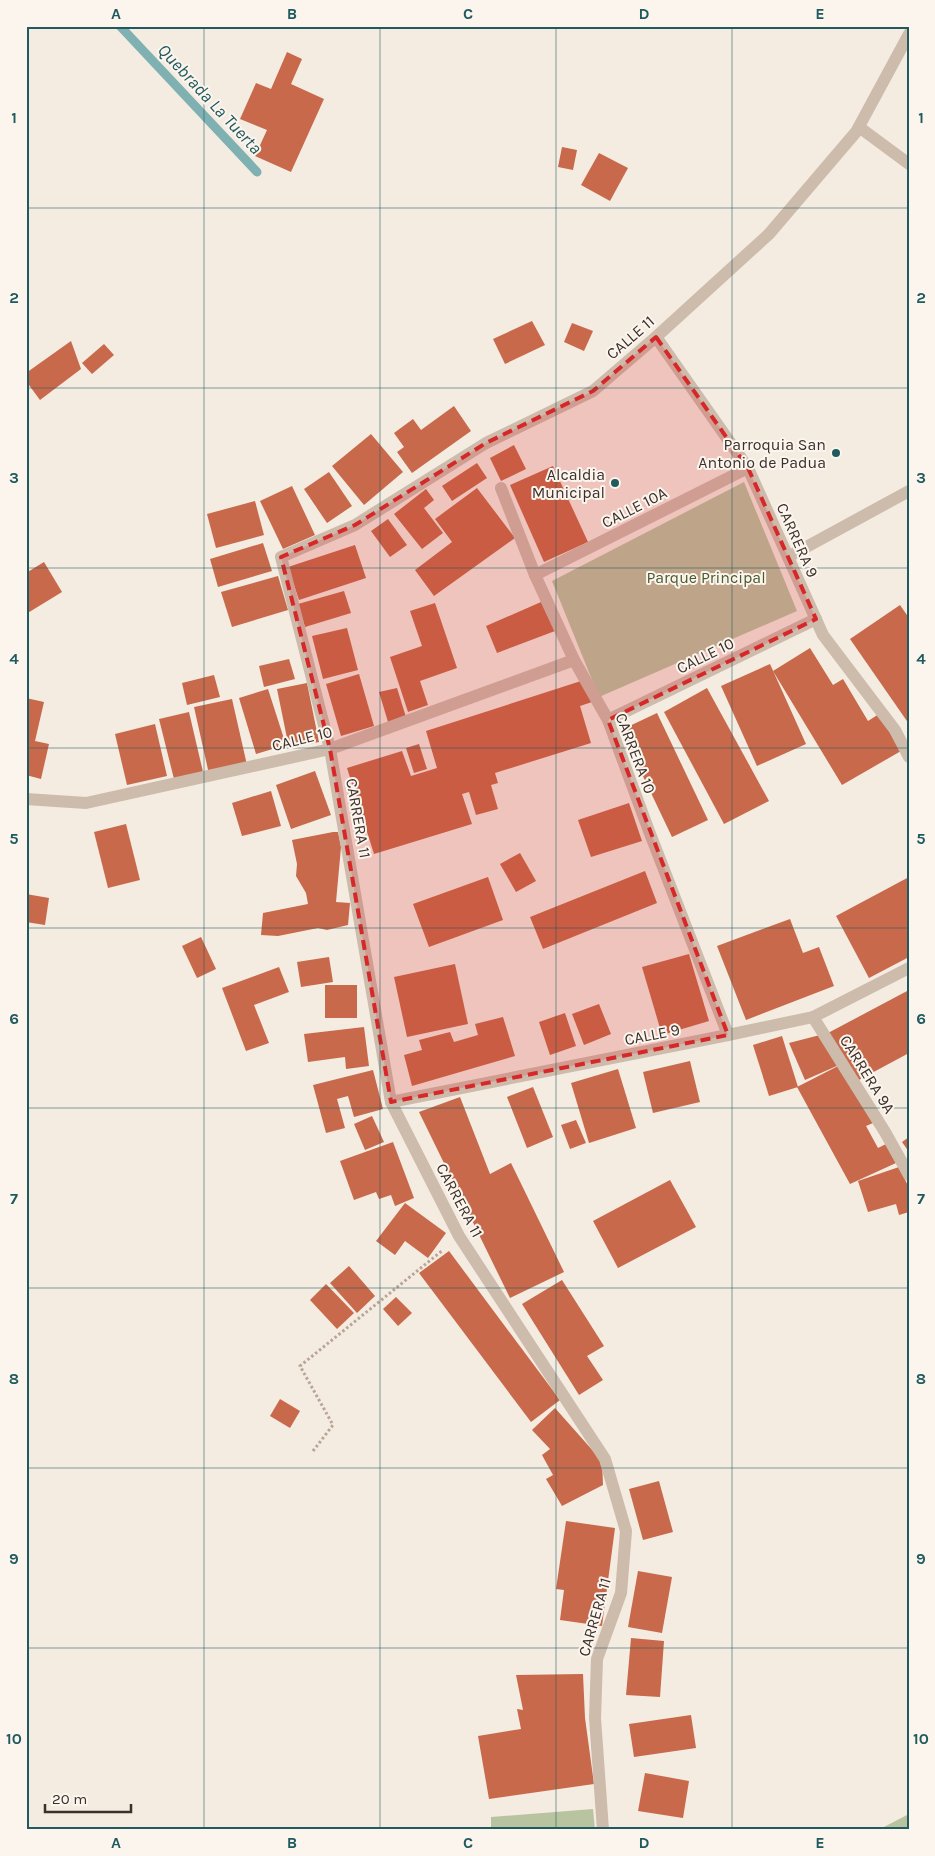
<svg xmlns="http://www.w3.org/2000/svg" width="935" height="1856" viewBox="0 0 935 1856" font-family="Karla,sans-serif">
<rect width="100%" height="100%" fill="#f4ebe1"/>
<g fill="#b8c4a0">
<path d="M744,482l53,129 -198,86 -47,-116z"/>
<path d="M593,1809l2,21h-104v-13z"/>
<path d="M909,1814v16h-31z"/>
</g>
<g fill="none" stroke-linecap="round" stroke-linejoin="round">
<path stroke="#7fb0b2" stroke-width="9" d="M120,26l137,146"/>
</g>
<g fill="#c8694b">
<path d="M287,52l15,7 -11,25 33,15 -33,73 -36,-16 12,-26 -27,-11 16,-36 15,6z"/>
<path d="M562,147l15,3 -4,20 -15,-3z"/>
<path d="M599,153l29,15 -18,33 -29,-16z"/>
<path d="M532,321l13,24 -40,19 -12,-25z"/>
<path d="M572,323l21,8 -9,20 -20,-9z"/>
<path d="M71,341l10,28 -41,31 -14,-19v-8z"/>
<path d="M104,344l10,11 -22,19 -10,-11z"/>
<path d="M454,406l17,25 -59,42 -15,-21 7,-5 -10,-14 19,-14 8,11z"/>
<path d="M371,434l32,38 -39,33 -32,-39z"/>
<path d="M514,445l12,24 -25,12 -11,-23z"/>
<path d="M477,463l10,15 -35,23 -10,-15z"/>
<path d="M553,466l35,76 -44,20 -34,-77z"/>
<path d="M329,472l23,34 -25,17 -23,-34z"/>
<path d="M292,486l23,49 -32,14 -23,-48z"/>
<path d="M477,488l38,50 -81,58 -19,-26 37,-28 -17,-23z"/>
<path d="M426,489l8,11 -10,8 19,25 -21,16 -28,-35z"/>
<path d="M255,501l9,34 -48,13 -9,-34z"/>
<path d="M388,519l19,26 -17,12 -19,-26z"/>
<path d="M263,543l9,28 -54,16 -8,-28z"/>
<path d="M355,545l11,33 -67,22 -11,-33z"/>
<path d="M44,562l18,30 -36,22v-41z"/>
<path d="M278,576l10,34 -56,17 -11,-35z"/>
<path d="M344,591l7,22 -46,14 -7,-23z"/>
<path d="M541,602l14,29 -58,22 -11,-27z"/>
<path d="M435,603l22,65 -37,13 8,24 -20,7 -18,-55 32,-11 -12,-35z"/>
<path d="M900,605l9,13v106l-59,-85z"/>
<path d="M347,628l11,42 -35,9 -11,-43z"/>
<path d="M810,648l23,37 10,-6 25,42 11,-7 22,37 -59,34 -69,-114z"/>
<path d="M289,659l6,20 -31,8 -5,-21z"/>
<path d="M770,664l36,80 -49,22 -36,-80z"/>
<path d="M359,674l15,52 -33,10 -15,-52z"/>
<path d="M214,675l6,22 -33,8 -5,-22z"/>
<path d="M581,681l14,20 -15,5 11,37 -96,30 3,10 -7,2 7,24 -22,6 -7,-23 -7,2 10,30 -98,30 -27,-86 55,-17 9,25 26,-8 -11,-37z"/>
<path d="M307,683l12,59 -30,6 -12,-59z"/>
<path d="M397,688l9,29 -18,5 -9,-30z"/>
<path d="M707,688l62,113 -45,23 -60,-112z"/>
<path d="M268,689l18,56 -30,9 -17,-56z"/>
<path d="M26,698l18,4 -9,39 14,3 -8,35 -15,-4z"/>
<path d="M232,699l15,66 -38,9 -15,-67z"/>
<path d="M189,712l14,60 -29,7 -15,-60z"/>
<path d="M657,713l51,107 -36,17 -51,-107z"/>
<path d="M155,724l12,52 -40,9 -12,-51z"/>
<path d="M419,744l8,25 -13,4 -8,-25z"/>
<path d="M315,771l16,44 -40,14 -15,-44z"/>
<path d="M271,791l10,35 -39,10 -10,-33z"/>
<path d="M629,803l13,38 -51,16 -13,-37z"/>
<path d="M126,824l14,56 -32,8 -14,-56z"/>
<path d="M333,832h5l3,15 -5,55 14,1 -2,22 -21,5 -9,-2 -40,8 -17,-1 2,-22 45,-9 -2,-11 -10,-17 1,-12 -5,-24z"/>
<path d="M520,853l16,28 -20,11 -16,-28z"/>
<path d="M645,871l12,32 -114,46 -13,-32z"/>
<path d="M488,877l15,43 -74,27 -16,-43z"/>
<path d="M909,877v80l-40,21 -33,-62z"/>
<path d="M26,894l23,4 -4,27 -19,-3z"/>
<path d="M790,919l13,34 16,-6 15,39 -88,34 -29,-74z"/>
<path d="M201,937l15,32 -19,9 -15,-32z"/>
<path d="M689,954l20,67 -47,14 -20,-68z"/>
<path d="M329,957l4,25 -32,5 -4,-25z"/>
<path d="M455,964l13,60 -61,13 -13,-60z"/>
<path d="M279,967l10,25 -35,13 15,38 -23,8 -24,-63z"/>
<rect x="325" y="985" width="32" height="33"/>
<path d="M909,990v63l-54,29 -27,-49z"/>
<path d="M599,1004l12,30 -27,11 -12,-31z"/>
<path d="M565,1013l11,33 -26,9 -11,-33z"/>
<path d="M503,1017l12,39 -103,30 -8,-31 18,-5 -3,-10 31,-8 4,10 24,-7 -3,-11z"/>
<path d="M364,1027l5,39 -23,3 -1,-12 -37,5 -4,-28z"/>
<path d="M820,1035l19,30 -34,15 -16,-37z"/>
<path d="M782,1036l16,51 -29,9 -16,-51z"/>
<path d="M690,1061l10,41 -47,11 -10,-41z"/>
<path d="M842,1064l31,59 -7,3 12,22 8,-4 10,19 -46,21 -53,-97z"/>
<path d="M618,1069l18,59 -47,15 -18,-60z"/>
<path d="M373,1070l10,39 -29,8 -6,-21 -11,3 8,29 -19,5 -13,-48z"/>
<path d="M533,1087l20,50 -26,11 -20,-51z"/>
<path d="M460,1097l30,77 21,-11 53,109 -54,26 -91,-186z"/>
<path d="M372,1116l12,26 -19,8 -11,-26z"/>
<path d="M576,1120l10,23 -16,6 -9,-24z"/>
<path d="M909,1137v15l-7,-10z"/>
<path d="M393,1142l21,56 -19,8 -4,-11 -12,4 -3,-7 -22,8 -14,-39z"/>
<path d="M899,1167l10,21v24l-10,3 -3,-11 -28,8 -10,-31z"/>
<path d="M670,1180l26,47 -78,41 -25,-47z"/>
<path d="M405,1203l41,30 -18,25 -23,-17 -10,14 -19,-14z"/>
<path d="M449,1251l111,149 -29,22 -112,-149z"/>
<path d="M349,1266l26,30 -18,17 -27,-30z"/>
<path d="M562,1280l42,66 -17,10 16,24 -24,15 -57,-91z"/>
<path d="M326,1284l28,29 -17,16 -27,-29z"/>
<path d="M396,1297l16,16 -14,13 -15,-17z"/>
<path d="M280,1399l20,12 -10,17 -20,-12z"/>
<path d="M555,1408l47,53 1,24 -41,21 -16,-27 7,-4 -11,-20 8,-6 -18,-19z"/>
<path d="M659,1481l14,51 -30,8 -14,-51z"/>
<path d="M566,1521l49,7 -13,98 -42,-6 4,-30 -8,-1z"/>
<path d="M638,1571l34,6 -10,56 -34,-6z"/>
<path d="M631,1638l33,3 -4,56 -34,-2z"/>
<path d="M583,1674l2,44 9,66 -105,15 -11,-63 43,-7 -4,-20 6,1 -7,-35z"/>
<path d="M691,1715l5,33 -62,9 -5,-33z"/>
<path d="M645,1773l44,8 -6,37 -45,-7z"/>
</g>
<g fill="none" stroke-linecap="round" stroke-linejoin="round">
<path stroke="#b9a596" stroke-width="3" stroke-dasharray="2.5 2.5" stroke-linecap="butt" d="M313,1451l20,-26 -33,-59 143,-116"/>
<g stroke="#cdbbac" stroke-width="12">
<path d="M859,127l50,37"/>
<path d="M656,337l92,131 75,167 72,95 14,27"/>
<path d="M501,488l34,87 39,85 34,60 41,111 79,204"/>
<path d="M788,557l121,-66"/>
<path d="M535,575l213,-107"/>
<path d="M608,720l208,-101"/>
<path d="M26,799l60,4 244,-54 244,-89"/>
<path d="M813,1017l72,115 24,43"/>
<path d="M391,1102l337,-67 85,-18 96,-49"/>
<path d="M603,1830l-8,-112 2,-59 24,-66 5,-62 -21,-72 -146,-223 -68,-134 -61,-353 -49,-192 74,-32 131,-82 107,-52 63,-54 113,-103 87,-102 53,-98"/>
</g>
</g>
<path fill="#d62828" fill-opacity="0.2" stroke="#d62828" stroke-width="4" stroke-dasharray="10 6" stroke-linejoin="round" d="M656,337l92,131 68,151 -208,101 120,315 -337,67 -61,-353 -49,-192 74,-32 131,-82 107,-52z"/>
<path fill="none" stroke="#1f5a5e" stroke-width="1" stroke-opacity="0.55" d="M204,26v1804M380,26v1804M556,26v1804M732,26v1804M26,208h883M26,388h883M26,568h883M26,748h883M26,928h883M26,1108h883M26,1288h883M26,1468h883M26,1648h883"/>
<g fill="#1f5a5e" stroke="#fbf5ee" stroke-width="2">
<circle cx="836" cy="453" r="5"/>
<circle cx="615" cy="483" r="5"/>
</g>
<g text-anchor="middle" stroke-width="4" stroke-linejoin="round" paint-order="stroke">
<g font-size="16" fill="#3b302b" stroke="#fbf5ee">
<text transform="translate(630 337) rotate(-41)" y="6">CALLE 11</text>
<text transform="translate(634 507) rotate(-27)" y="6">CALLE 10A</text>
<text transform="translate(798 540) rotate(66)" y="6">CARRERA 9</text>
<text transform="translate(705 655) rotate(-26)" y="6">CALLE 10</text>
<text transform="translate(302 738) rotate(-14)" y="6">CALLE 10</text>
<text transform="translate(636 753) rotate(69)" y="6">CARRERA 10</text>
<text transform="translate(359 818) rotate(80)" y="6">CARRERA 11</text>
<text transform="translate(652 1034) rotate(-11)" y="6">CALLE 9</text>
<text transform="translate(868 1074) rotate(58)" y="6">CARRERA 9A</text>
<text transform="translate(460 1200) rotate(62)" y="6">CARRERA 11</text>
<text transform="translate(594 1617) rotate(-74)" y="6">CARRERA 11</text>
</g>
<g font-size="16" fill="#3b302b" stroke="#fbf5ee" text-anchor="end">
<text x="826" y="450">Parroquia San<tspan x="826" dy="18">Antonio de Padua</tspan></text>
<text x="605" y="480">Alcaldia<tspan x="605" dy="18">Municipal</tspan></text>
</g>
<g font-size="16" fill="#4a5a2e" stroke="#fbf5ee">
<text x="706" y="583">Parque Principal</text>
</g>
<g font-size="18" font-style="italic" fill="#1f5a5e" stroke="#fbf5ee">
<text transform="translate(210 99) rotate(47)" y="6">Quebrada La Tuerta</text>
</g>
</g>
<rect width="935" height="1856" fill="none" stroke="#fbf5ee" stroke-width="55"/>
<path d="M45 1804v8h86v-8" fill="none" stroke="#3b302b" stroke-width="2.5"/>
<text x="52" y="1804" font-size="15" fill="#3b302b" stroke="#fbf5ee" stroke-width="4" paint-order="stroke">20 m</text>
<rect x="28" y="28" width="880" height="1800" fill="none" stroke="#1f5a5e" stroke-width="2"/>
<g font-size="16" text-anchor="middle" font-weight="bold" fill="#1f5a5e">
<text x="116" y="19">A</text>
<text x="292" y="19">B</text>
<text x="468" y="19">C</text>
<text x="644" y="19">D</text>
<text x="820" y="19">E</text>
<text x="14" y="123">1</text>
<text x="921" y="123">1</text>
<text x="14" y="303">2</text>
<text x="921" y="303">2</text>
<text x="14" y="483">3</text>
<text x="921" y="483">3</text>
<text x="14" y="664">4</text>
<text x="921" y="664">4</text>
<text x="14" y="844">5</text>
<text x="921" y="844">5</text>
<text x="14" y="1024">6</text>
<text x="921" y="1024">6</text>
<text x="14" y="1204">7</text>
<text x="921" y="1204">7</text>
<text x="14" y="1384">8</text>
<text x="921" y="1384">8</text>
<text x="14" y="1564">9</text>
<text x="921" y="1564">9</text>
<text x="14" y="1744">10</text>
<text x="921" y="1744">10</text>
<text x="116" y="1848">A</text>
<text x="292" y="1848">B</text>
<text x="468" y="1848">C</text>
<text x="644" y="1848">D</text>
<text x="820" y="1848">E</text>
</g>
</svg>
